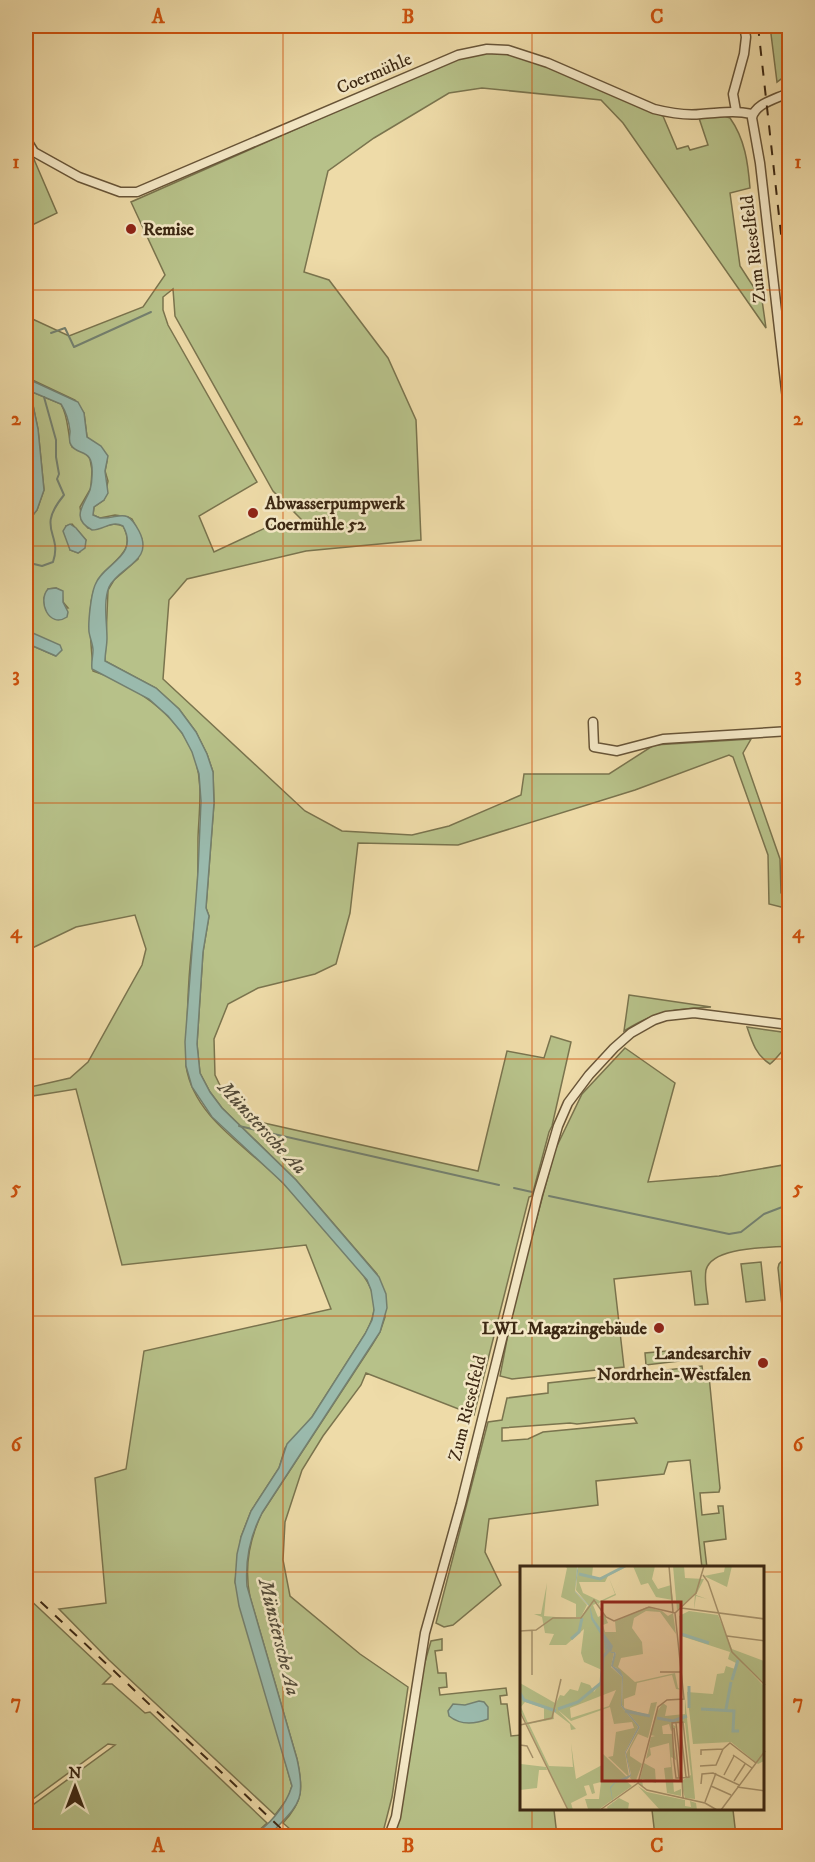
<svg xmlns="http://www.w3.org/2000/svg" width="815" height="1862" viewBox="0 0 815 1862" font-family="'IM FELL DW Pica',serif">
<rect width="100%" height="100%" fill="#eedba8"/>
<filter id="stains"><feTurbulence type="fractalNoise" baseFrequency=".00333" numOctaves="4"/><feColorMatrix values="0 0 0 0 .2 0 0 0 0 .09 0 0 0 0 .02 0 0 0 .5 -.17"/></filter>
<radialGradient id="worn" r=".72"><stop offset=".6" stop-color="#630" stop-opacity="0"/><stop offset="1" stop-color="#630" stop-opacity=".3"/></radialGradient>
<g fill="#b7c189" stroke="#7a744e" stroke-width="1.5" fill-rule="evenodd">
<path d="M770,26h19v47l-12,9z"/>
<path d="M491,50l56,15 116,51 14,33 11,-3 2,4 18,-5 -9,-27 22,-3 9,3c15,21 18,45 20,70l-20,5 10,73 22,34 4,28 -143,-205 -22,-23 -119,-12 -33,5 -75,45 -46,33 -24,101 25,8 59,78 28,62 5,120 -115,11 -119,28 -18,21 -6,79 142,132 37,20 70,4 37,-9 72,-31 3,-21h85l45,-29 97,-6 -8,14 37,106 1,34 8,2v14l-20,-5 -1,-49 -35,-98 -4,-2 -94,35 -177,55 -100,-2 -8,70 -14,51 -21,10 -57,14 -30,16 -14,35 1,36 14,29 35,19 214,48 29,-120 37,7 7,-22 20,6 -19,84 -3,6 -17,64 -3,1 -55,218 -108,-42 -5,12 -38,51 -21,34 -17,52 -2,38 7,36 70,58 48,33 -16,110 -10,39h-84l-15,-13c21,-23 20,-35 14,-64l-47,-162c-6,-29 -1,-57 12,-84l110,-168 8,-13 5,-15 -8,-43 -81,-94 -74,-72 -12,-16 -10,-19 -3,-29 6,-92 6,-36 -3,-8 8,-105 -1,-31 -6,-18 -11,-22 -17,-23 -23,-21 -51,-27 3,-71 6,-10 24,-21 4,-20 -10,-20 -4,-2 -13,-2 -15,3 -7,-3 1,-8 10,-7 4,-19 -3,-10 2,-10 -20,-24 -3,-24 -9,-13 -49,-23v-61l43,20 74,-29 22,-32 -34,-73 331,-146zM173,289l2,27 98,175 33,33 -28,-2 -64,30 -15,-36 58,-34 -89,-157 -5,-15v-13z"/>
<path d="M26,145l7,12 24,56 -31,15z"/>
<path d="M30,391l31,13c8,14 6,29 11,43l14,6 4,6 2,11 -1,18 -11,19 2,13 6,8c13,3 22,-8 35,-2 14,26 -10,34 -22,50 -18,23 -9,68 -8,95 39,12 84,43 100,82 11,28 6,56 5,85 0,20 0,40 -1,60 -2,22 -5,45 -7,68 -3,33 -3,67 -4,100 8,53 64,82 98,118 19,20 36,42 55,62 13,16 31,32 35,53 2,13 -3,24 -9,35l-53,83 -27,31 -6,20 -28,43 -10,26 -6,45 57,204 -4,12 -13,17 -166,-155 -50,-51 47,-6 -11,-125 31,-9 18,-118 187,-42 -25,-64 -184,20 -46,-176 -50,8v-9l44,-10 18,-16 54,-97 4,-16 -11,-34 -59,12 -50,24v-308l30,13 -27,-26h-3v-106l11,-14 7,-20 -6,-61zM72,524l14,16 -6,12 -2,1 -8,-3 -4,-24zM56,588l6,3 1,11 5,6 -22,2 -2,-12 4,-9z"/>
<path d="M629,995l82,12c-36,2 -56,4 -87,24z"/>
<path d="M747,1027l42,6v13c-8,4 -11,12 -19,18 -14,-9 -18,-22 -23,-37z"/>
<path d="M625,1048l50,35 -27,99 71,-6 70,-12v82c-20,2 -77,0 -83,24 -2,11 1,23 2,34l-13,1 -4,-34 -77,8 10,88 -112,12 -12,-3 14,-73 41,-153 27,-56z"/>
<path d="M785,1258h4v114l-11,-104 1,-4z"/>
<path d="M761,1262l4,38 -19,2 -5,-38z"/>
<path d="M678,1350l1,11 -33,4 -1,-12z"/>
<path d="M702,1366l1,8 -23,2 1,3 28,-3 11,112 -1,4 -19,1 2,22 17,-2 -1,-7h5l3,33 -22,3 3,26h-5l-12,-108 -22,2 -4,12 -68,7 2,24 -109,14 -4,33 16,33 -48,40 -9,2 -8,-4 52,-201 14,-2 5,-22 41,-5v-10zM634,1418l3,5 -94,9 -15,7 -26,2v-13l68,-5 7,1z"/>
<path d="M26,1596l85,80 -8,8h9l33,29 5,-1 117,111 -11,10 -7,3h-223v-26l89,-65 -7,-1 -82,60z"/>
<path d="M442,1639v11l-7,1 3,22h8l1,14 -8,1 1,7 66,-7 1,7 -7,1 1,8h6l4,32 10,-1v75h33l3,26h-163l6,-23 23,-144 8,-28z"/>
<path d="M652,1810h81l3,26h-81z"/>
</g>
<g fill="#9abaad" stroke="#74806f" stroke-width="1.5">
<path d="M26,378l52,24 6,11 3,24 14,9 7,10 -3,15 3,22 -4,7 -10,7 -1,8 7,3c20,1 26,-12 39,13 16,31 -20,35 -30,56 -6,15 -2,35 -2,51 0,8 -2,15 -2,23l51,27 23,21 17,23 11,22 6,18 1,31 -8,105 3,8 -6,36 -6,92 3,29 10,19 12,16 74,72 83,97 7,17 1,14 -7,24 -118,181c-12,23 -17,47 -15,73l50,173c10,45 0,46 -28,77h-20c19,-7 37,-31 43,-50l-53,-180 -4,-24 2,-28 4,-17 10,-26 28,-43 8,-24 25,-27 53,-83 7,-14 2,-10 -3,-20 -4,-10 -84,-97 -71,-66 -20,-30 -6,-21 -1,-24 13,-170 3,-71 -2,-27 -7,-22 -10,-19 -14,-17 -19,-17 -57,-30c-1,-7 1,-12 1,-19 0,-5 -3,-12 -4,-18 -1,-11 2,-37 6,-47 8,-22 45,-28 28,-59 -12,-6 -19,4 -31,4 -22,-12 -8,-25 -2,-40 1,-4 2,-9 2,-14 2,-30 -14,-19 -21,-31 -3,-4 -1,-10 -1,-14 -1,-9 -4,-19 -9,-27l-31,-13 8,38 6,61 -7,20 -11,14v-9l6,-22 -6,-75z"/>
<path d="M70,524l6,4 10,12 -1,8 -7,5 -8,-3 -7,-19 3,-5z"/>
<path d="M56,588l7,3v11l5,10 -1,5c-18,12 -30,-16 -19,-28z"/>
<path d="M26,630l34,15 2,5 -6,6 -30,-13z"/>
<path d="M479,1701l5,1 4,5v12c-13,5 -28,6 -39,-3l-1,-5 5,-7 12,1z"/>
</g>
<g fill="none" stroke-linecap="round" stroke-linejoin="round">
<g stroke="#74806f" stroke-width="2">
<path d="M51,333l14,-5 9,19 77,-35"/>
<path d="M26,562l16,4 11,-4c10,-29 -18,-32 11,-67l-7,-16 2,-5 -3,-17v-17l-12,-43"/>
<path d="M239,1126l260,59"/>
<path d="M514,1188l18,4"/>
<path d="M549,1196l180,38 12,-2 23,-18 26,-10"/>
</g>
<defs>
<g id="minor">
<path d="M790,92c-13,7 -35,11 -38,26l8,45 30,262"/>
<path d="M736,111l-3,-17 11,-40 2,-17 -2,-11"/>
<path d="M26,139l8,13 45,25 41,15h17l321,-137 29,-6 21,1 40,13 106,46c16,4 31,7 47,5 19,-1 32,-4 51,0"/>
<path d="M593,722l1,25 23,4 46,-12 127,-8"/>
<path d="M389,1836l7,-19 29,-184 36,-129 77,-310 20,-68 10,-23 21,-28 25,-27 17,-15 23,-13 12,-4 28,-3 96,12"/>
</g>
</defs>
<use href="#minor" stroke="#685538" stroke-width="11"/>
<use href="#minor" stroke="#f4e8c6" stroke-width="8"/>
<g stroke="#3c2813" stroke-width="2" stroke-dasharray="10 10" stroke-linecap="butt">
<path d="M758,26l32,289"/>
<path d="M26,1588l263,248"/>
</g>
</g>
<path fill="none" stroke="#ce520d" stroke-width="1.5" stroke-opacity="0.55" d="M283,26v1810M532,26v1542M26,290h764M26,546h764M26,803h764M26,1059h764M26,1316h764M26,1572h495M762,1572h28M532,1810v26"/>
<g fill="#8f2418" stroke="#f4e8c6" stroke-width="2">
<circle cx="131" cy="229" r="6"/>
<circle cx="253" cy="513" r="6"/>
<circle cx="659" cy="1328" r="6"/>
<circle cx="763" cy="1363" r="6"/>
</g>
<g text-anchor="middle" stroke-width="5" stroke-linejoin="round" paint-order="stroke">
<g font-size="18" fill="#3c2813" stroke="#f4e8c6">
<text transform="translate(374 73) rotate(-23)" y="6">Coermühle</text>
<text transform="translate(753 249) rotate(-97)" y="6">Zum Rieselfeld</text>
<text transform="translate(467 1408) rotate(-76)" y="6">Zum Rieselfeld</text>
</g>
<g font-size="18" font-weight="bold" fill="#3c2813" stroke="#f4e8c6" text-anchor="start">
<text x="143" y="235">Remise</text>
<text x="265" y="509">Abwasserpumpwerk<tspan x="265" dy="21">Coermühle 52</tspan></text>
<text x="647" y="1334" text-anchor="end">LWL Magazingebäude</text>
<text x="751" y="1359" text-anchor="end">Landesarchiv<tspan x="751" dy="21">Nordrhein-Westfalen</tspan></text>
</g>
<g font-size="20" font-style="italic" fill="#544c3a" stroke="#f4e8c6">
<text transform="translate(263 1127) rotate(47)" y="7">Münstersche Aa</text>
<text transform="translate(280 1637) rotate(76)" y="7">Münstersche Aa</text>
</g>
</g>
<g transform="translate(520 1566)">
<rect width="244" height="244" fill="#eedba8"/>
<path d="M44,0l13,1 -2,25 12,13 -6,12h-5v-13l-15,-7 6,-29zM58,0h15l-1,10 7,2 29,-12 -20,10 -3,6h-26l4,11 17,8 15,-7 -6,-16 7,17 -17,8 1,5 -2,-5 -5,2 5,12 6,-3 4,9 -5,2 2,7h11l-1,-11 32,-14 15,4 6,5 5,-3 3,21 -16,-22 -14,-1 -12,7 -2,10 10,14 1,12 -22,4 -3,9 17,15 40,-9 3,15 5,2 -7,-1 -4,-14 -35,8 -2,12 -11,4v9l24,7 3,-12 6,-1 -9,36 -10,-4 -8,15v7l12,8 -7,19 -5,-5 1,-4 -5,-20 14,-27 -18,-22 1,-29 -6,-8 -5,-2 4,-13 -2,-1 -3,15 11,10 -1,29 17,21 -13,25 4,25 -21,-20 5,-1 3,-24 18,-4 -2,-6 -18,2 -4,-17 -39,14 -13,-11 18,19 -5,1 -1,-6 -17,-13 1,8 -25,5 20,42 24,1 -2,-24 5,36 26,-14v-12l26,25 -3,2 7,6 -34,24h-21l11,-1 -3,-10h14l2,-17 -8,2 2,9 -3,1 -3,-9 -5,1 3,9 -16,8 2,7h-5l-48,-100v-27l35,20 -1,4 6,-12 4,1 6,-7 8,2 3,-9 9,3 4,7 7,-10 1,-12 -18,-8 -3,-9 3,-24 -18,16h-17l5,-11 -9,-1 -3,-16 -8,-3h7l6,-31 -3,33 36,3 8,-13 3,2 -15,-18zM96,124l-7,16 -38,12 -1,-10zM5,136l19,6v12l-16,3 -7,-16zM113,0h22l-3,13 6,10 13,-4 2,15 -17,-3 -8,-14 -7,2zM153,0h11l1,12 19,1 -8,16 11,4 -11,-3 -2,14 1,-17 -18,17zM205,0h7l-5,21 -23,-11 20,-4zM169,45l29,4 14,34 32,12v22l-22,-20 22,23v75l-6,3 -27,-22 -38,2 -6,-52 26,2 4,-20 7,-1 2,-7 9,3 1,-6 -8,-4 2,-7 -49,-16 -2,-20zM165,132l10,100v1l-10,-1 -2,-7v-11l8,-5 -6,-52h-14l5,4 -5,4 -2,-7 -7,2 1,8h9l4,26 -5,-3 2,22h4l-4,1 1,12 7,-3v7l-14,-3 -3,-25 7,-1 -2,-24 -19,5 1,7 -5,4 5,-22 4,-1 -5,-1 6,-22 7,-10 4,3 -2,10 20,-2zM124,197l11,6 1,14 -14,-4 1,8 -4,-4zM1,198l25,3 1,3h-8l-2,18 -17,2zM118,220l9,6 38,8v6l6,1 -1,-6 6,2 1,7h-37zM99,232l10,5 -1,7h-20l-1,-3z" fill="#b7c189" fill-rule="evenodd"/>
<path d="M57,0l1,5 -3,20 15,15 3,12 20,28 -2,6h4l1,2 -3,12 7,4 3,6 -1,29 18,22 -14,25 5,24 -4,3 -12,4 -4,5 3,22 -4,-23 6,-6 14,-6 -5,-23 13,-25 -17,-21 1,-29 -11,-11 3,-13h-3l-5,-13 1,9 -2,3 -1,-12 -13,-21 -1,-12 -15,-15z" fill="#9abaad"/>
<path fill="none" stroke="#9abaad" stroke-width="3" d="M59,8l21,5 25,-13M161,68l28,9M51,73l8,-7 3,-14M212,114l6,-20M169,120v22M0,127l4,7 32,11M38,143l20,-7 23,-19 2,-26 6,-7 -2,-10M181,143l33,2 -1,20h6M206,143l5,-27M105,145l25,5M137,152l16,3 14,-5"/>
<path fill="none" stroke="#a7936c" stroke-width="1.5" d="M149,0l4,46M183,9l5,7 24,70 33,33M161,42l84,11M155,47l21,-20 8,-27M0,65l16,-1 17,-12h28l13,-18 12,17 8,4 35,-14 26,6M207,70l38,5M140,106h22M12,109v-44M0,146l48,98M156,157l6,55 7,-1 -6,-55 -11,1 2,39 2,16h6l1,20M160,157l6,54M0,159l32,-7 9,-39M154,162l5,50M0,179l7,1 6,12M181,189v-5l22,-1 7,-6 26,20M213,189l19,13M180,200l16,-1 7,-16M204,209l10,-19M214,215l11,-17M118,217l9,7 58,13 12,7M181,218l1,-10 11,-1 26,12M191,220l20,9M217,221l28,4M185,236l11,-29M80,244l38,-27 20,-76 9,-7 17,-1 -9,-86M201,244l44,-59"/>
<path fill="#8f2418" fill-opacity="0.15" stroke="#8f2418" stroke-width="3" d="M82,36h79v179h-79z"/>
<rect width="244" height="244" fill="none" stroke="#3c2813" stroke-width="3"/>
</g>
<rect width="815" height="1862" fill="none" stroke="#eedba8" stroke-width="66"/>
<g transform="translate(75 1787)" stroke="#f4e8c6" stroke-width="4.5" paint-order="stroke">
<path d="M0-4.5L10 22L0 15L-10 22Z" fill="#3c2813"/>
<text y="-9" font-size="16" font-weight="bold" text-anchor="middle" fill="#3c2813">N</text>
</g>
<rect x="33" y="33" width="749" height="1796" fill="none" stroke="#ce520d" stroke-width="2"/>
<g font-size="20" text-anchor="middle" font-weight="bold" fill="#ce520d">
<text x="158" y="23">A</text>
<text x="408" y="23">B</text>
<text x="657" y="23">C</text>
<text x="16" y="168">1</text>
<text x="798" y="168">1</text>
<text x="16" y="425">2</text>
<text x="798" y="425">2</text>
<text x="16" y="681">3</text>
<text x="798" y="681">3</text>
<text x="16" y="938">4</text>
<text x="798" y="938">4</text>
<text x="16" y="1194">5</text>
<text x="798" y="1194">5</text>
<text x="16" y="1451">6</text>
<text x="798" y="1451">6</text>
<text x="16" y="1708">7</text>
<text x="798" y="1708">7</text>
<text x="158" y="1852">A</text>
<text x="408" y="1852">B</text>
<text x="657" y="1852">C</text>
</g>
<rect width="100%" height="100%" filter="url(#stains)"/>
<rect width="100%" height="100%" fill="url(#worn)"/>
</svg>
